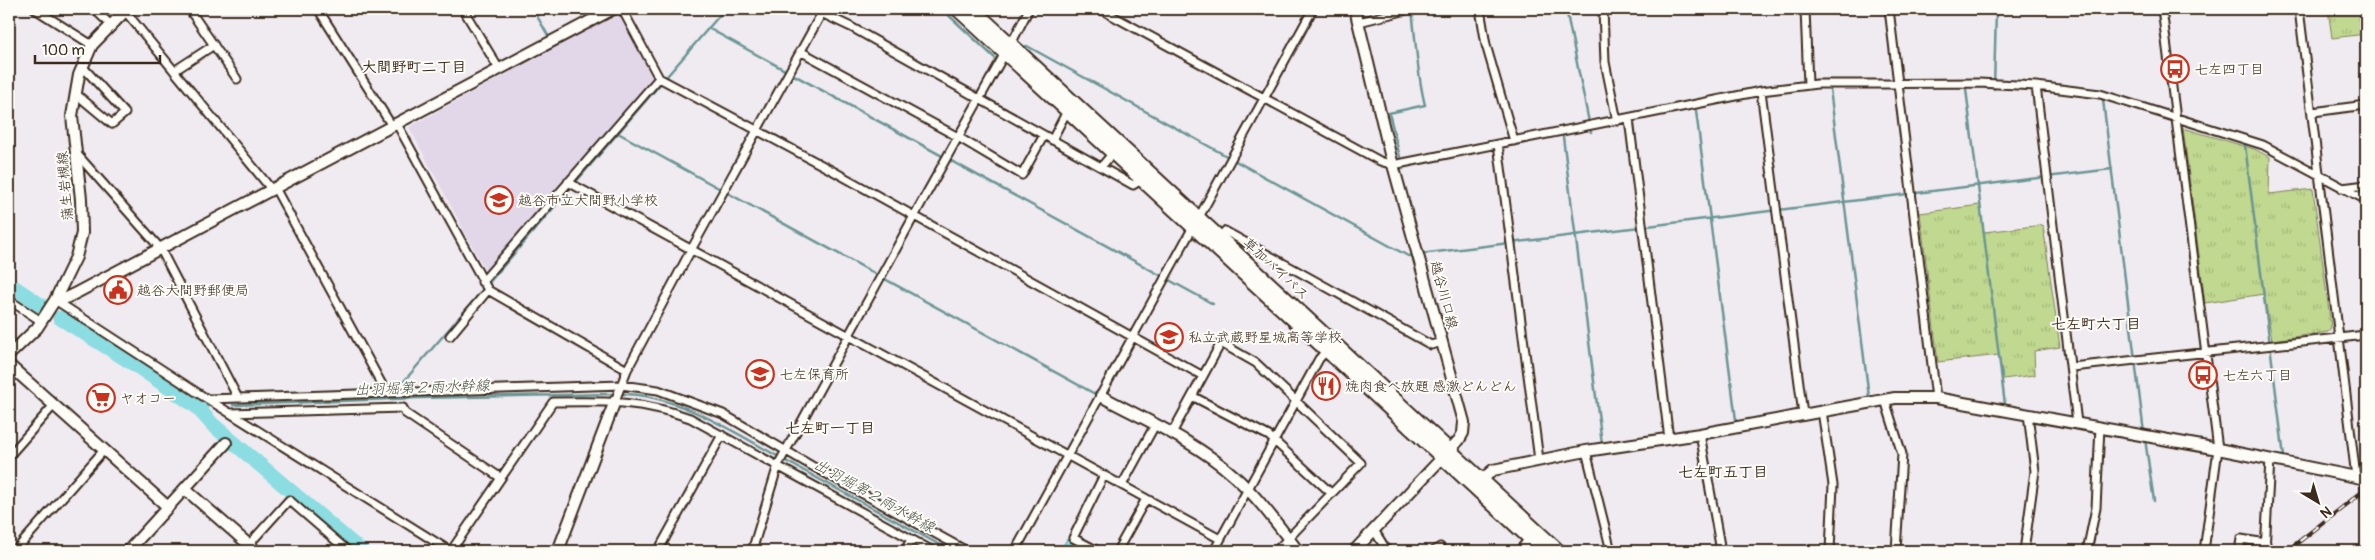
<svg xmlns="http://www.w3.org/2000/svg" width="2375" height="560" font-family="Pangolin,'Klee One',sans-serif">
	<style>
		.built { fill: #e1d7e9 }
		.grass { fill: url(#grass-tufts); stroke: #7e8156 }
		.water { fill: url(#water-ripples); stroke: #6b9594 }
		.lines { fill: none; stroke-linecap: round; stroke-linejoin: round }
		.stream { stroke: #6b9594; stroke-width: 2.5 }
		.river { stroke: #8bdde2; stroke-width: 15 }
		.street-casing { stroke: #3b2a1e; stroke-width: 11 }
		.secondary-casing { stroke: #3b2a1e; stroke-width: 14 }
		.highway-casing { stroke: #3b2a1e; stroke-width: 16 }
		.street { stroke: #fdfcf7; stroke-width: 7 }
		.secondary { stroke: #fdfcf7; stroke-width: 10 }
		.highway { stroke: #fdfcf7; stroke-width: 12 }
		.rail-casing { stroke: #3b2a1e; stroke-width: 4.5 }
		.rail { stroke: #fdfcf7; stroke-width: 2.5; stroke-dasharray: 8; stroke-linecap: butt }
		.labels { text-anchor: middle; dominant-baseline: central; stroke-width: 4; stroke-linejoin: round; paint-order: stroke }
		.poi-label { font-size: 14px; fill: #3b2a1e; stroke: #fdfcf7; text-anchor: start }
		.street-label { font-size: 14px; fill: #3b2a1e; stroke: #fdfcf7 }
		.neighbourhood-label { font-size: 15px; font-weight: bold; fill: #3b2a1e; stroke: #fdfcf7 }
		.water-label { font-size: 15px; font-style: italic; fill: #4f574f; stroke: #fdfcf7 }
	</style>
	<defs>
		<pattern id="grass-tufts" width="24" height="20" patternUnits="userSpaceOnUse" patternTransform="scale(1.25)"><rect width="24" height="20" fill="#c0d88f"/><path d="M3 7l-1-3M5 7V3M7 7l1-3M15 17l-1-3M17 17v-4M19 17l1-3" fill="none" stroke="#a6ba7b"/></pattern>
		<pattern id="water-ripples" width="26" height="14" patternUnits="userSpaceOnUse" patternTransform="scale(1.25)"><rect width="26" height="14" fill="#8bdde2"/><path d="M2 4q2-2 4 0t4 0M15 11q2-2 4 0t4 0" fill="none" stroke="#79bec1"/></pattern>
	</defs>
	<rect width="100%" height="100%" fill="#f0ebf1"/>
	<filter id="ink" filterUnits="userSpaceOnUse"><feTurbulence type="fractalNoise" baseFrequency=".02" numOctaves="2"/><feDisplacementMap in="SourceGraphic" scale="10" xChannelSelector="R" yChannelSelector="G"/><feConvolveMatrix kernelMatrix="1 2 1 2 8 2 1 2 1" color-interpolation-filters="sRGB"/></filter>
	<g filter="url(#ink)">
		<path class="built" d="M620,12L657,78L486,272L409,127Z"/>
		<path class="grass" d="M2328,9H2366V34L2332,38Z
			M2183,128L2254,149L2270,157L2269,194L2313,189L2331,327L2328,332L2272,340L2264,294L2205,303Z
			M1980,205L1984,232L2043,225L2060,347L2034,351L2035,375L2003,379L1999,355L1938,362L1920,213Z"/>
		<path class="water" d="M1067,539L1088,551H1060Z"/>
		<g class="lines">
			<path class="stream" d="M533,9L550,39
				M942,9L996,59L1001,57
				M1566,9L1591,132
				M708,28L1213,304
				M1022,48L1027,46L1408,256L1415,255
				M1830,89L1869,397
				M1966,89L2005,405
				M1994,89L1996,9
				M2103,100L2144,433
				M1696,111L1736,420
				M618,133L1095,394
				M1563,137L1602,444
				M2245,145L2284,457
				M1403,169L1389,113L1425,105C1417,74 1416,42 1412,10
				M1420,254L2112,169
				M622,394C676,394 732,431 779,457
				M399,398V387L725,9
				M233,405L418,398L613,394
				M196,406H210
				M2145,439L2154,501
				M786,461L951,551"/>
			<path class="river" d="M9,284L42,306
				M60,318L137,366L193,404
				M196,406L212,424L361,551"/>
			<defs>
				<path id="street" d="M35,9L92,45
					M94,9L111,25
					M189,9L237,79
					M318,9L392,126
					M463,9L499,69
					M622,9L659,78L833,171L1203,376
					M813,9L851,27L1133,185L1141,180
					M1100,9L1380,161L1393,165L1761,91L1817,84L1979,83L2036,86L2100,94L2263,145L2366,200
					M1480,9L1486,45L1514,141
					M1603,9L1605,62L1617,121
					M1805,9L1808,85
					M1889,9L1936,398
					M2162,9L2218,449L2204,551
					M2299,9L2356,477
					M125,11L272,190
					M1359,22L1411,9
					M1011,44L1029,9
					M800,51L958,137L1022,175L1044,135
					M174,71L214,45
					M2036,86L2077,423
					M1761,91L1803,414
					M76,94L112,124L125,113L82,66
					M2313,112L2366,105
					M1629,119L1669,439
					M397,124L488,290L627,370
					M1052,140L1067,111
					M1498,144L1539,460
					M76,153L160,248L238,398
					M1101,167L1112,154
					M568,182L1220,539
					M275,188L386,392
					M2342,188L2366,185
					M1198,219L1313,9
					M1220,238L1225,231L1431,345L1442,342
					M482,282L659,78
					M9,300L41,321
					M55,300L201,395L450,551
					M450,336L488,290
					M2072,367L2366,335
					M1192,396L1269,436L1331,493
					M208,399L621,385L658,390L723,414L812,466L967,551
					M1885,400L1902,454L1896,551
					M615,401L627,370L691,250L824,9
					M1822,411L1833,485L1830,551
					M231,413L403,408L405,413L501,478
					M1172,433L1221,343L1256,363L1361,463L1276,551
					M1700,434L1721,551
					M1586,451L1611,551
					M9,456L54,405
					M2364,478L2366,499
					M1122,485L1155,425
					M1374,530L1387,551
					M15,551L104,450
					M243,551L289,500L348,551
					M451,551L553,402C604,401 640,400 690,418L933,551
					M658,551L722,435
					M752,551L778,465L914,216L1005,53
					M905,551L911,539
					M1015,551L1193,227
					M1098,551L1073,538L1104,475
					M1117,551L1146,499
					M1214,551L1319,359L1327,350
					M1434,551L1440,547L1442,551
					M2024,551L2035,471L2028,414
					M2087,551L2096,508L2100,427
					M2239,551L2241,539L2266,543
					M2265,551L2270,459"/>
				<path id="secondary" d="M56,298L64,299L78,292L613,9
					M9,355L37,328L55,300L76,257L82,233L81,199L72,116L79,75L92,45L127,9
					M9,365L168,507
					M1101,396C1145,420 1195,441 1233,475C1258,497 1278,525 1298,551
					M1476,485L1493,470L1586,451L1700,434L1895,398H1936L2218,449L2366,479
					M185,489L256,551
					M128,551L226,443
					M558,551L615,401
					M1354,551L1459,440L1463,433L1464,422L1390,154L1355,9
					M1521,551L1530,540"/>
				<path id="highway" d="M957,9L1543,551
					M973,9L1559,551"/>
			</defs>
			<use href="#street" class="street-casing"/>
			<use href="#secondary" class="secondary-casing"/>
			<use href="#highway" class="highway-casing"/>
			<use href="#street" class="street"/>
			<use href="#secondary" class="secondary"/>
			<use href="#highway" class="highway"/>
			<defs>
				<path id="rail" d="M2287,551L2366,489"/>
			</defs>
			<use href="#rail" class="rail-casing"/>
			<use href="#rail" class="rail"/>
		</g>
	</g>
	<defs>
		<symbol id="bus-ring" viewBox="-11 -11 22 22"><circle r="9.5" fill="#fdfcf7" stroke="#c8321e" stroke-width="1.5"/><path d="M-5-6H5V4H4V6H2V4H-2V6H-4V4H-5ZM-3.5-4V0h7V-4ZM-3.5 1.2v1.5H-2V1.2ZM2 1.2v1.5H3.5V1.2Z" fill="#c8321e"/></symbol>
		<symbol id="school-ring" viewBox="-11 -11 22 22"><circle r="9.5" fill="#fdfcf7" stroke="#c8321e" stroke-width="1.5"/><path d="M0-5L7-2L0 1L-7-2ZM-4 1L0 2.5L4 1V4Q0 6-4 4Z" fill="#c8321e"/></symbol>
		<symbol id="civic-ring" viewBox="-11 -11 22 22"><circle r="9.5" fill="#fdfcf7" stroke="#c8321e" stroke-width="1.5"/><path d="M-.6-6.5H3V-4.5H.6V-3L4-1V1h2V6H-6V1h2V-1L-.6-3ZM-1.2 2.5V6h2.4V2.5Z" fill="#c8321e"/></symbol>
		<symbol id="restaurant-ring" viewBox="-11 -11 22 22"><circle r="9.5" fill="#fdfcf7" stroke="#c8321e" stroke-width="1.5"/><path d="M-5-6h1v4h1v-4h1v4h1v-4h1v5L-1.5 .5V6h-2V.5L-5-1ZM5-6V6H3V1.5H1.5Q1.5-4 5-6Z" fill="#c8321e"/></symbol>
		<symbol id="supermarket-ring" viewBox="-11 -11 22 22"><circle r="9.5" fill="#fdfcf7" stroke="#c8321e" stroke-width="1.5"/><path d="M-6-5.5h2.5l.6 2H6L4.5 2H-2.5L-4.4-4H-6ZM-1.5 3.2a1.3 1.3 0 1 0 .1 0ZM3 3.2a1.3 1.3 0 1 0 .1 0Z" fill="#c8321e"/></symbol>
	</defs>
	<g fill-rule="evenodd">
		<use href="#bus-ring" x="2159" y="53" width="32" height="32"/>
		<use href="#school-ring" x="483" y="184" width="32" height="32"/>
		<use href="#civic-ring" x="102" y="274" width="32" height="32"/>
		<use href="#school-ring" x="1153" y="321" width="32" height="32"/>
		<use href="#school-ring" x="744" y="358" width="32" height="32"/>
		<use href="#bus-ring" x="2187" y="359" width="32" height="32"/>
		<use href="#restaurant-ring" x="1310" y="370" width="32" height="32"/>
		<use href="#supermarket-ring" x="85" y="382" width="32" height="32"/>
	</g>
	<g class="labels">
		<g class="poi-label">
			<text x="2194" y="69">七左四丁目</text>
			<text x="518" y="200">越谷市立大間野小学校</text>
			<text x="137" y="290">越谷大間野郵便局</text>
			<text x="1188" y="337">私立武蔵野星城高等学校</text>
			<text x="779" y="374">七左保育所</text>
			<text x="2222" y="375">七左六丁目</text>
			<text x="1345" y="386">焼肉食べ放題 感激どんどん</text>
			<text x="120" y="398">ヤオコー</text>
		</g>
		<g class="street-label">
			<text transform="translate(65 186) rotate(-95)">蒲生岩槻線</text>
			<text transform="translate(1276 269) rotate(43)">草加バイパス</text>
			<text transform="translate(1444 295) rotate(75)">越谷川口線</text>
		</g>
		<g class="neighbourhood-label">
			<text x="414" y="67">大間野町二丁目</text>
			<text x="2096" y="324">七左町六丁目</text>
			<text x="830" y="428">七左町一丁目</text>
			<text x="1723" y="472">七左町五丁目</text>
		</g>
		<g class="water-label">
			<text transform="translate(422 388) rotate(-2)">出羽堀第２雨水幹線</text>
			<text transform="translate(874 496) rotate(29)">出羽堀第２雨水幹線</text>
		</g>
	</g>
	<rect width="2375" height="560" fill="none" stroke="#fdfcf7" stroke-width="30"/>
	<rect x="15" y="15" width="2345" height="530" fill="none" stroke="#3b2a1e" stroke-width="2" filter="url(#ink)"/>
	<g transform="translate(2318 502) rotate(142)" stroke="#fdfcf7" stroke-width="4" paint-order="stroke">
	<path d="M0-4L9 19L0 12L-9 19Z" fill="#3b2a1e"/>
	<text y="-8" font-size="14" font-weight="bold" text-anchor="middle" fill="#3b2a1e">N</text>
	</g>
	<path d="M35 55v8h125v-8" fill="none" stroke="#3b2a1e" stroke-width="2.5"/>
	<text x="42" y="55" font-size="15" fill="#3b2a1e" stroke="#fdfcf7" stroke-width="4" paint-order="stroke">100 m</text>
</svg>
